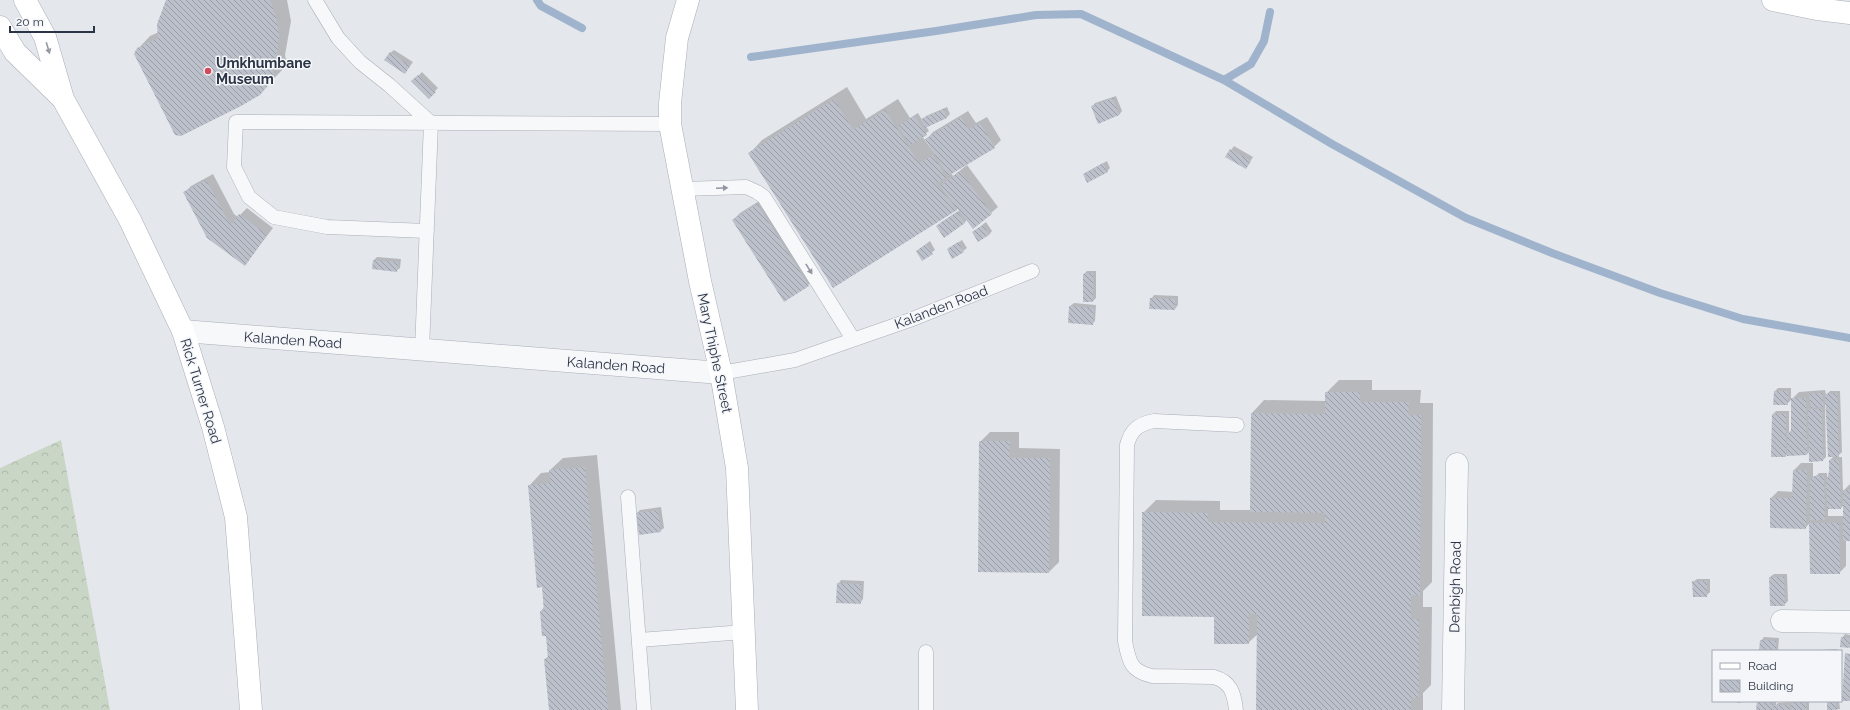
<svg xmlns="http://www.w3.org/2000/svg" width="1850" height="710" font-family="Raleway,sans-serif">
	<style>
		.forest { fill: url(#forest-crowns) }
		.shadow { fill: #0003; fill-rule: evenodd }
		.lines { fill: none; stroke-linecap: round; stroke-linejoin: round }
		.stream { stroke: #9fb4cc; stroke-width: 8 }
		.building { fill: url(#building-back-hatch) }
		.lane-casing { stroke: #a9aeb7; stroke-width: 15 }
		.street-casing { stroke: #a9aeb7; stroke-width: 23 }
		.secondary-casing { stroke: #a9aeb7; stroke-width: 23 }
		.lane { stroke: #f7f8fa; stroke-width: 14 }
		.street { stroke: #f7f8fa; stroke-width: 22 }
		.secondary { stroke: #fff; stroke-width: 22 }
		.oneway { fill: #959aa2 }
		.oneway2 { fill: #9196a0 }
		.poi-dot { fill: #d1495b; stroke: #f4f6f9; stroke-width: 1.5 }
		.labels { text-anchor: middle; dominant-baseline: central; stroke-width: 3; stroke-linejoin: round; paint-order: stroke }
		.poi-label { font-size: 14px; font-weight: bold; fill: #2b3445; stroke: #f4f6f9; text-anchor: start }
		.street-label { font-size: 14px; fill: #2b3445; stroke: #f4f6f9 }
	</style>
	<defs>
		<pattern id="forest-crowns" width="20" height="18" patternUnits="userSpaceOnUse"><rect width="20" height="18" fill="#c9d6c5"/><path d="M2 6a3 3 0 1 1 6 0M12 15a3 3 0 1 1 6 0" fill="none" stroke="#adb8ab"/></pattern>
		<pattern id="building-back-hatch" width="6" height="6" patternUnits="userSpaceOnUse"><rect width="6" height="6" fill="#bbc0ca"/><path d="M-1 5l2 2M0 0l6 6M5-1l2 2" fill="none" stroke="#989da6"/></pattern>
	</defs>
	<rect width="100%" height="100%" fill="#e4e7ec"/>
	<path class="forest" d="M61,440L110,710H0V468Z"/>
	<path class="shadow" d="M167,0H287L291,21L285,55L286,60L283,69L259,94L176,134L135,52L150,36L159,32Z
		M394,50L413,62L405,73L390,53Z
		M422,72L438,88L429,97L413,81Z
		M847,87L866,119L898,99L910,118L918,113L922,120L926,116L947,107L950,114L947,117L926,126L929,131L922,136L935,154L927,139L933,132L968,111L976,123L987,117L1001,140L994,147L951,173L953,176L967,165L998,207L991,213L967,220L964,223H940L960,210L958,208L957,210L750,153L762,140Z
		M1116,96L1122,111L1119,115L1098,123L1092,107L1095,103Z
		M1234,146L1253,157L1246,168L1226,157Z
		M1107,161L1110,168L1107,171L1084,174Z
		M213,174L234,214L238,217L247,208L273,228L245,265L184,193L191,186Z
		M764,198L815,279L808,285L733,220L740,213Z
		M986,222L992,231L989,235L973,232Z
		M962,240L967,248L963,251L948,249Z
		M930,241L935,250L923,259L917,251Z
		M377,257L401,259L400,268L396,271L373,268L374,260Z
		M1087,271H1096V298L1093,301H1084V274Z
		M1154,295L1178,296V305L1175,309L1151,299Z
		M1074,303L1096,305L1095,321L1092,324L1070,306Z
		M1339,380H1372V390H1421L1420,403H1433L1432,582L1423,591V607H1432L1431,685L1423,693V710H1257L1258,634L1248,643L1215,616L1143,513L1156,500L1220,501V510H1251L1252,413L1264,400L1326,401V393Z
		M1778,388H1791V400L1799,392L1825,390L1826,395L1830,391H1840L1842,452L1837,457H1842L1843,491L1850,484V540H1846V566L1839,573H1811L1810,523L1805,528L1771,498L1778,491L1794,492V470L1801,463H1813V479L1819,473H1827V479L1830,472V460L1834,456L1827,403L1825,405L1826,457L1823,460L1810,451L1807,454L1787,455L1785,456L1773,414L1776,411H1789V433L1792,429V399L1787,404L1775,391ZM1844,505V516H1828V508H1841Z
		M990,432H1019V448L1060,449L1059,562L1049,572L980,442Z
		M597,455L621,710H550L545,659L549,656L547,635L541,611L544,607L543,586L529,486L541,473L550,472V470L563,458Z
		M661,507L664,528L660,531L637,513L640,510Z
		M1774,574H1787L1788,601L1784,605L1770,577Z
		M1697,579H1710V592L1706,596L1693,582Z
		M841,580L864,581L863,599L860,603L838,584Z
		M1845,634L1850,635V647L1842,638Z
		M1764,637L1779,638L1778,651H1760L1761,641Z
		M1837,649V651H1819L1821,650Z
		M1731,701H1742L1740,703Z
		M1758,701H1776V705L1778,703L1809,701V710H1757Z
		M1830,701H1839L1840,709L1828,710V703Z"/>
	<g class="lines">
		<path class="stream" d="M537,0L541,6L582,28
			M751,57L936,31L1036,15L1081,14L1224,80L1332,144L1466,218L1552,253L1660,293L1743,319L1850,338
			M1224,80L1251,64L1264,41L1270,12"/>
	</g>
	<path class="building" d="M166,0H270L276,18L279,34L278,48L272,68L274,74L271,82L260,95L241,106L181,136L175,135L134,54L137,48L158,38L157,24Z
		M390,52L410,66L405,74L384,60Z
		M418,75L436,92L429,99L411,81Z
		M1113,98L1119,115L1098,124L1091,106Z
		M834,99L853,130L885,110L919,163L933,155L946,178L937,183L931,177L957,210L833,288L748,153Z
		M944,109L947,118L925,128L921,119Z
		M914,116L927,135L910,145L898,126Z
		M961,117L968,129L980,123L995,148L948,176L925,139Z
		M1230,149L1251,161L1246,169L1225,157Z
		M1103,163L1108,172L1087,183L1083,174Z
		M960,171L992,214L973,229L940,186Z
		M206,180L228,221L232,224L239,214L267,235L245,266L207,238L183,192Z
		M757,204L809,286L784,302L732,220Z
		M957,212L965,223L944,238L936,226Z
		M983,225L989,235L978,242L972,232Z
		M958,242L964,252L952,259L947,249Z
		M926,244L933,254L922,261L916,251Z
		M373,260L398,262L397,272L372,269Z
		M1093,273V302H1083V274Z
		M1150,298L1175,299V310L1149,309Z
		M1069,306L1094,308L1093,325L1068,323Z
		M1774,391H1788V405H1773Z
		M1325,392H1360V402H1409L1408,415H1421L1420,596L1411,595V619H1419V698H1411V710H1256L1257,614H1249V644H1214V617L1142,616V512L1208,513V522L1325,523V513L1250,512L1251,413L1325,414Z
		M1822,393L1824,407L1811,408L1809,394Z
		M1837,393L1839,457H1828L1825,394Z
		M1791,398H1806L1807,455L1787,456V433H1791Z
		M1808,409H1822L1823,461L1809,462Z
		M1772,414H1786V457H1771Z
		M979,441H1010L1009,458H1050L1049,573L978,572Z
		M1829,460H1839L1841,509H1827L1826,482L1829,472Z
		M585,467L608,710H549L544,659H548L546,636H542L540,611H544L542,587L537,588L528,485L551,483L549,470Z
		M1793,470H1807L1806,529L1770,528V498H1792Z
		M1814,476H1824L1825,520H1810V481Z
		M1843,490H1850V541H1843Z
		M658,510L661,532L639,535L636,513Z
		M1809,523H1839L1840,574H1810Z
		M1769,577H1784L1785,606H1770Z
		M1692,581H1707V597H1693Z
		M837,583L861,584V604L836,603Z
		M1841,637L1850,638V648L1840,647Z
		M1760,640L1776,641V651H1759Z
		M1845,653L1850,654V701H1842Z
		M1757,701H1773V710H1756Z
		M1791,701H1806V710H1791Z
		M1827,702H1836L1837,710H1827Z
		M1774,705H1789V710H1774Z"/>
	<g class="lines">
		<defs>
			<path id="lane" d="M315,0L338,38L360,62L389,85L431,123L422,350
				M683,189L746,187L757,192L764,197L853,339
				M427,231L327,227L274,217L249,197L234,167L236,122L670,124
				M721,373L795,360L910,320L1032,271
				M628,497L644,710
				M639,640L744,632
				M926,710V652
				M1236,710C1234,693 1231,682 1214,677L1152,676C1130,671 1129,661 1125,641L1127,445C1131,430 1138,424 1154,421L1237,425"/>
			<path id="street" d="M183,331L721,373
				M1782,621L1850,622
				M1453,710L1457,464"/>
			<path id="secondary" d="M25,0L45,37L63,99L130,220L183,331L213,427L236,517L251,710
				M688,0L677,38L670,103V124L700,281L721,373L737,468L747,710
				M1773,0L1817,9L1850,13
				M0,27L15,52L62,98"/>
		</defs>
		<use href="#lane" class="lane-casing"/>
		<use href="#street" class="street-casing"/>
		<use href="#secondary" class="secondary-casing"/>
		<use href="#lane" class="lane"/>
		<use href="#street" class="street"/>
		<use href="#secondary" class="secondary"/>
	</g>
	<defs><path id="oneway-solid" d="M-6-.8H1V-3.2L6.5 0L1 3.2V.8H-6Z"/></defs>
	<use class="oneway" href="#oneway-solid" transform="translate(48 48) rotate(73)"/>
	<g class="oneway2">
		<use href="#oneway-solid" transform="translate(722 188) rotate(-2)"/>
		<use href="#oneway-solid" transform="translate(809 269) rotate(58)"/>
	</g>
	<circle class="poi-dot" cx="208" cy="71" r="4"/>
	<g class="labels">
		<g class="poi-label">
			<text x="216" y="63">Umkhumbane<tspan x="216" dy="16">Museum</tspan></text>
		</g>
		<g class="street-label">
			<text transform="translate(941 307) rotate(-21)">Kalanden Road</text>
			<text transform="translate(293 340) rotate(4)">Kalanden Road</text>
			<text transform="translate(715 353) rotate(78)">Mary Thiphe Street</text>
			<text transform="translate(616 365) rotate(4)">Kalanden Road</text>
			<text transform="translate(201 391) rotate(73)">Rick Turner Road</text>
			<text transform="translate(1455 587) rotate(-89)">Denbigh Road</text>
		</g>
	</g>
	<rect x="1712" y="650" width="130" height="52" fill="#f4f6f9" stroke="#a4a8b1"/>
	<rect x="1720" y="663" width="20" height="6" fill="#ffffff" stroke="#a4a8b1"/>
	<text x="1748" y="670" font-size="12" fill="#2b3445">Road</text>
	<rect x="1720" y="680" width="20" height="12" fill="url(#building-back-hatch)" stroke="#a4a8b1"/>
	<text x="1748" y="690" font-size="12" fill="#2b3445">Building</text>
	<path d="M10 26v6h84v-6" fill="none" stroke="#2b3445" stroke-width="2"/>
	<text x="16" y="26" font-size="12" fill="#2b3445" stroke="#f4f6f9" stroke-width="3" paint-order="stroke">20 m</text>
</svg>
